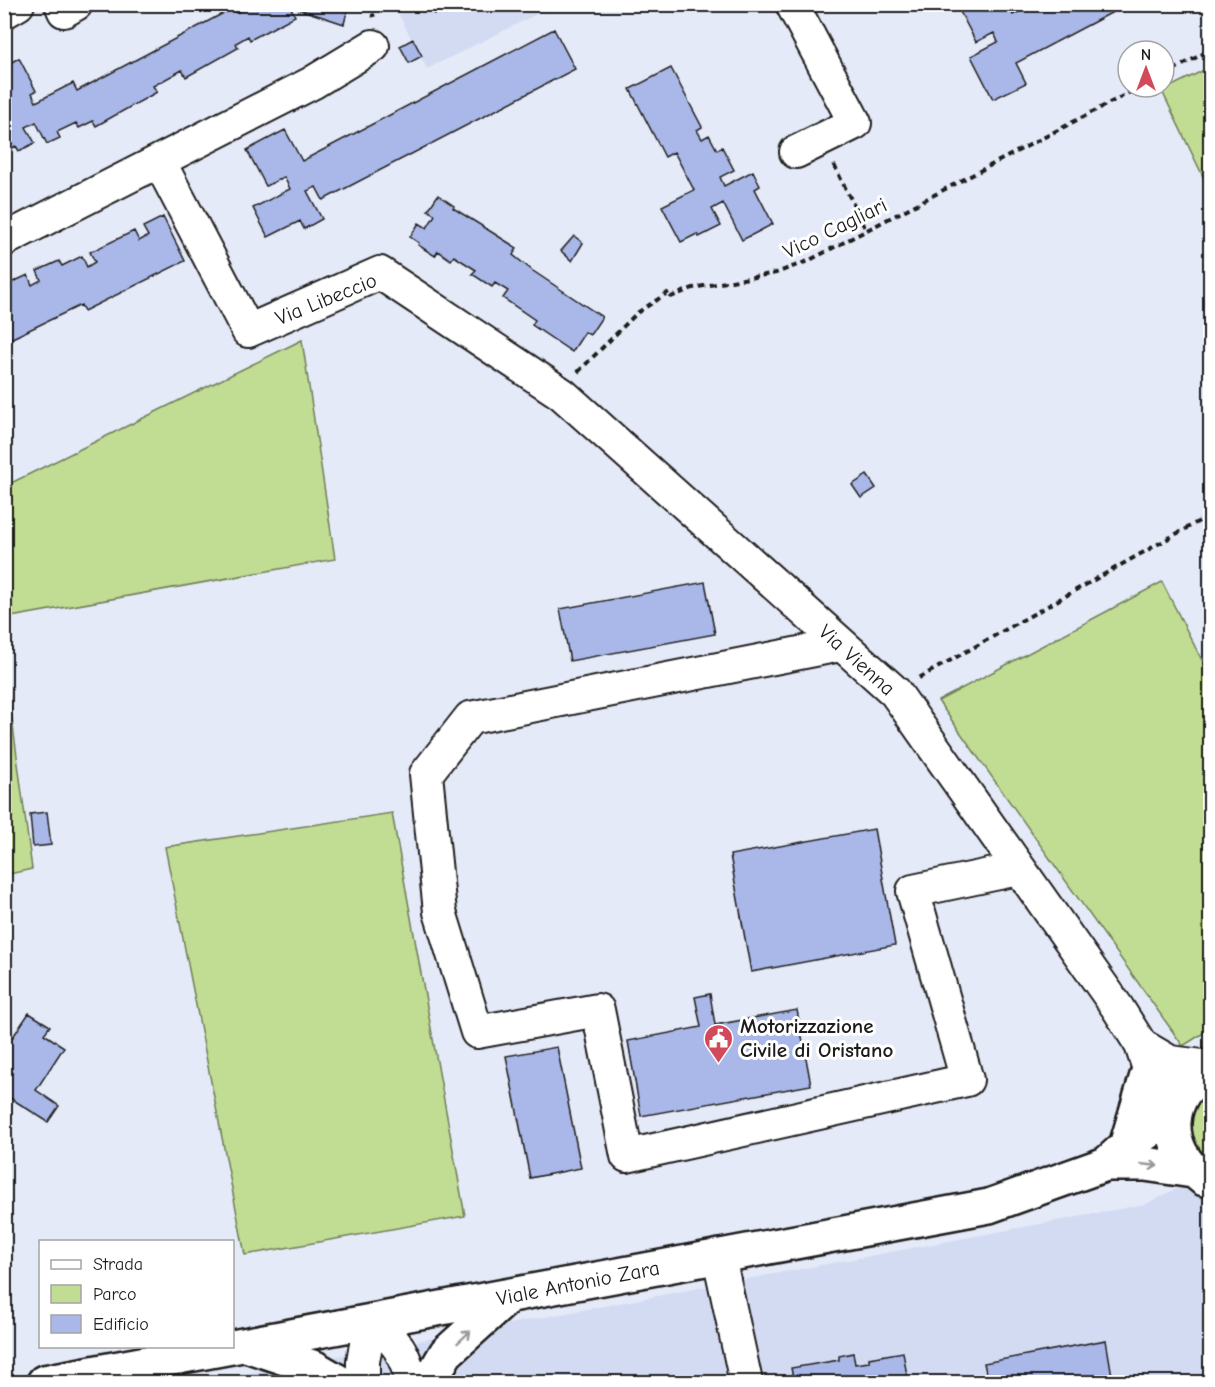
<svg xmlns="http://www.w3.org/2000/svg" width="1215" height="1387" font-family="'Comic Neue',sans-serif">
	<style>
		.built { fill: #d3dbf3 }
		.green { fill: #c1dc93; stroke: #6e7c58; stroke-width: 1.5 }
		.building { fill: #a9b8e8; stroke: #1c1c1c; stroke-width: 1.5 }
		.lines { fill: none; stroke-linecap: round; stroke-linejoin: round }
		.minor-casing { stroke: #1c1c1c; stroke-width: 36 }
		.major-casing { stroke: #1c1c1c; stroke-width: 38 }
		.path { stroke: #1c1c1c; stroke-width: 4; stroke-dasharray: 6 4.5; stroke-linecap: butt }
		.minor { stroke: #fff; stroke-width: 32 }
		.major { stroke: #fff; stroke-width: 33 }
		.oneway { stroke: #999 }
		.labels { text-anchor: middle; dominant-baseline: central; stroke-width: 6; stroke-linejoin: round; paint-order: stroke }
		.street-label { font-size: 21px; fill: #1c1c1c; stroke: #fff }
		.poi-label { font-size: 21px; font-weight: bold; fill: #1c1c1c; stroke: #fff; text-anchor: start }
	</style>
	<rect width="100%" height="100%" fill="#e5eaf8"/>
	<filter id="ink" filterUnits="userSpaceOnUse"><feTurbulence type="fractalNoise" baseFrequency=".0167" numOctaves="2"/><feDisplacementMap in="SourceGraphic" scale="12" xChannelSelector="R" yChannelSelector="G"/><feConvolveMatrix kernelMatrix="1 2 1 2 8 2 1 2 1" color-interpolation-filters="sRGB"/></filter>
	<g filter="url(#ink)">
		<path class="built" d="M394,5H555L427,69Z
			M1210,1172V1382H200L1146,1204Z"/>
		<path class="green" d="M1210,67V191L1162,91Z
			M302,340L335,559L5,618V486Z
			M1162,582L1210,676V1029L1183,1046L938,701Z
			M5,666L32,869L5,875H4Z
			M392,813L465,1216L245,1255L165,847Z
			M1210,1090V1163C1184,1142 1186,1111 1210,1090Z"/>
		<path class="building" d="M251,4H349L344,24L290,6L295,16L250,40L248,36L236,43L238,48L186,77L182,70L153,86L157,92L96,126L93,121L79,128L76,123L57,132L60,138L47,144L36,122L26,127L35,143L19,151L16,146L4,152V66L19,58L36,91L32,93L36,102L73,83L77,91L233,8L236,13Z
			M428,4H451L434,14Z
			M956,4H1007L1013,15L1033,4H1128L1016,63L1026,83L993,99L971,56L998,42L994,33L976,42Z
			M554,29L575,69L323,200L316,187L307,191L322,219L304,229L300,221L268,237L253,208L290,189L284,177L266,186L247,150L285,130L302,161Z
			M413,39L422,56L409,63L400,46Z
			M671,68L702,127L697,130L702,139L709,135L717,150L722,147L734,170L720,177L724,186L753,171L760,186L755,189L773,224L742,240L723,203L712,209L721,226L699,237L697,234L681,242L662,206L694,190L674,152L665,157L630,89Z
			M438,195L454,206L453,208L517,248L513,255L533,271L602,317L590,335L585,332L572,352L532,325L535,320L503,298L508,291L495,283L492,287L472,274L476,270L454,256L451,260L438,251L435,256L418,245L419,243L410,237L419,223L427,228L435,215L428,210Z
			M163,217L185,261L84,311L81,305L4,342V286L28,275L32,285L41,280L37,271L59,261L62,266L82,256L87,267L95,262L90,252L134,231L139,241L148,236L143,227Z
			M574,236L583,243L572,261L561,251Z
			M867,475L876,488L861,498L852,485Z
			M705,582L715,634L570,661L560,609Z
			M47,812L51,845L33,847L30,814Z
			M874,829L895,945L751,972L730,855Z
			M710,994L715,1025L797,1010L811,1085L641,1116L628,1041L701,1027L695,997Z
			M29,1013L50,1026L44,1034L64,1047L36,1090L59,1106L48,1122L4,1094V1050Z
			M557,1047L581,1168L530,1178L506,1056Z
			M1106,1340L1113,1382H988L984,1363Z
			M903,1352L908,1382H794L791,1368L839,1360V1356L853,1353L855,1364L869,1362V1358Z"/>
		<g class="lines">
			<defs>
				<path id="minor" d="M61,4L64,11L76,4
					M792,4L855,123L796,152
					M4,12L18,4
					M159,161L248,331L380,273L562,394L895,692L1117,1007L1141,1045L1149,1069L1163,1088L1174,1115
					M4,240L312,83L373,46
					M840,645L470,718L426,774L440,912L477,1032L598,1010L627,1156L967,1080L913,891L1018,869
					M1141,1045L1170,1062L1210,1067
					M719,1257L746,1382
					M363,1382V1361L370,1323C399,1341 403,1351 412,1382"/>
				<path id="major" d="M1126,1146L1149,1069
					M1106,1164L1126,1146L1174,1115
					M1204,1179C1162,1149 1164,1094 1210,1070
					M249,1346L315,1368L339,1382
					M44,1382L989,1206L1106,1164H1145L1193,1171
					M429,1382L446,1353L508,1297"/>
			</defs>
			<use href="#minor" class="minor-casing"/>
			<use href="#major" class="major-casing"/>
			<path class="path" d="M368,4L374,17
				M1164,75L1210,50
				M834,165L866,230
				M578,372L637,313L669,292L671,297L693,288L776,273L808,261L1140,87
				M919,678L1210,515"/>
			<use href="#minor" class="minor"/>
			<use href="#major" class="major"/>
		</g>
		<defs><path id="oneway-shaft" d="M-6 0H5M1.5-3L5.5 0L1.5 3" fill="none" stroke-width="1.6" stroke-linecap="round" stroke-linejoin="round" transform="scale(1.5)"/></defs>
		<g class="oneway">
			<use href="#oneway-shaft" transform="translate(1149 1165) rotate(6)"/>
			<use href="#oneway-shaft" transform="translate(464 1337) rotate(-43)"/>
		</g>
	</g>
	<defs>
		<symbol id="civic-pin" viewBox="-11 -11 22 30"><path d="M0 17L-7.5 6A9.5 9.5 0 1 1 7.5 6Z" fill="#d1495b" stroke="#fff"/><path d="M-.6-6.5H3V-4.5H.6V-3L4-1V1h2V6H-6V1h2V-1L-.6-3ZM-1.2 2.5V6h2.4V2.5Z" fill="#fff"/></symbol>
	</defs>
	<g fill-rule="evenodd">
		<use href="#civic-pin" x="702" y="1022" width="33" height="45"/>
	</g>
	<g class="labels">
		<g class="street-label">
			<text transform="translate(835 228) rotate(-26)">Vico Cagliari</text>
			<text transform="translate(326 299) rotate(-22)">Via Libeccio</text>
			<text transform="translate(857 660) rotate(42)">Via Vienna</text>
			<text transform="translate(578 1283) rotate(-11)">Viale Antonio Zara</text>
		</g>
		<g class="poi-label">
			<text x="740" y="1026">Motorizzazione<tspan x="740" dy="24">Civile di Oristano</tspan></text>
		</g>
	</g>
	<rect width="1215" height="1387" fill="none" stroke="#fff" stroke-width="24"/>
	<rect x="12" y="12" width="1191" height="1363" fill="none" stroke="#1c1c1c" stroke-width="2" filter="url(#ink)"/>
	<rect x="39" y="1240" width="195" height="108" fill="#ffffff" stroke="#a4a4a4" stroke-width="1.5"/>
	<rect x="51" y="1260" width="30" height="9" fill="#ffffff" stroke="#a4a4a4" stroke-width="1.5"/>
	<text x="93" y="1270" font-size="18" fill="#1c1c1c">Strada</text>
	<rect x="51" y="1285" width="30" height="18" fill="#c1dc93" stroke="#a4a4a4" stroke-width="1.5"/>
	<text x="93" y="1300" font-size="18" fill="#1c1c1c">Parco</text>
	<rect x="51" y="1315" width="30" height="18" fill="#a9b8e8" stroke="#a4a4a4" stroke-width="1.5"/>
	<text x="93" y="1330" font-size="18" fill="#1c1c1c">Edificio</text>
	<g transform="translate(1146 69)"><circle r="28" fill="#ffffff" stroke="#a4a4a4" stroke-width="1.5"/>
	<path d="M0-4.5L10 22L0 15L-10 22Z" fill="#d1495b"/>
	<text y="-9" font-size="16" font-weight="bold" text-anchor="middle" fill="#1c1c1c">N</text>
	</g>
</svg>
